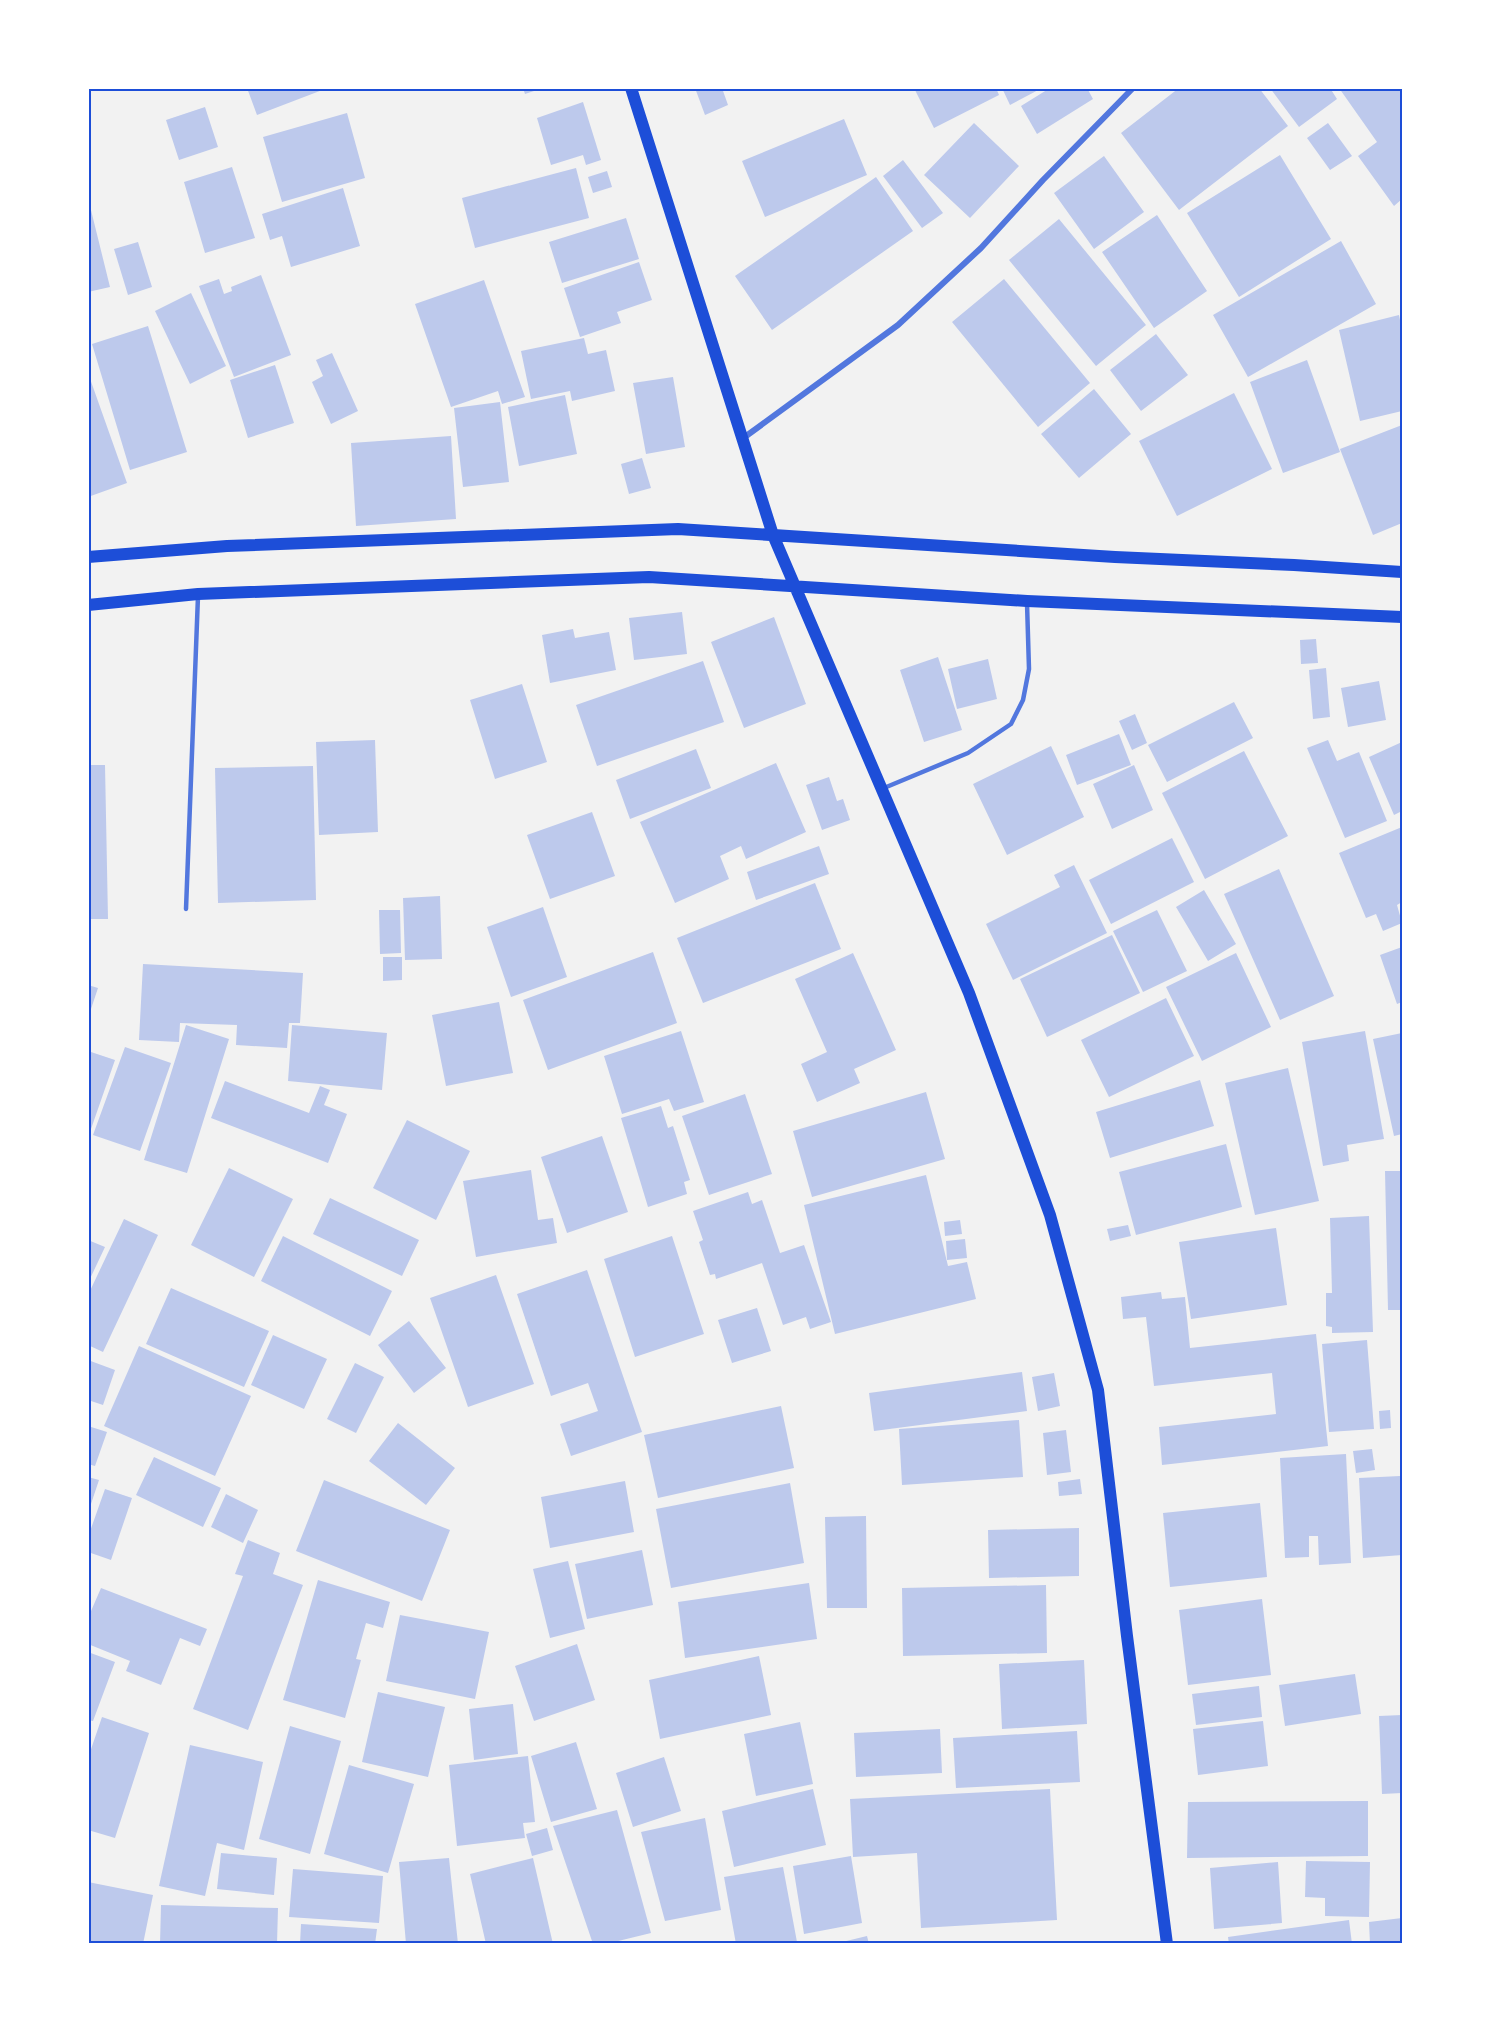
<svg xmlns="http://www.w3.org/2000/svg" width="1491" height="2032" font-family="'DM Sans',sans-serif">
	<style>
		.building { fill: #bdc9ec }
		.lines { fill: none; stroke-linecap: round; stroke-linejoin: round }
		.service { stroke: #5277de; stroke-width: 4.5 }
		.minor { stroke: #5277de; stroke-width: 6 }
		.secondary { stroke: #1d4ed8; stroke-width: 12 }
		.neatline { fill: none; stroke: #1d4ed8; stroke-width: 2 }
	</style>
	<rect width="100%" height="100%" fill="#f2f2f2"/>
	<path class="building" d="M247,88H325V89L257,115Z
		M523,88H540V89L525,94Z
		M695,88H722L728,105L705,115Z
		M914,88H996L999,95L934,128Z
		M1002,88H1042L1010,105Z
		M1050,88H1087L1093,99L1037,134L1021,106Z
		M1179,88H1259L1288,126L1179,210L1121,133Z
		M1270,88H1330L1337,99L1299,127Z
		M1339,88H1402V199L1394,206L1358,156L1377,142Z
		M583,102L601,160L586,165L583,155L551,165L537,118Z
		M205,107L218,147L179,160L166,120Z
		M347,113L365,178L282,202L263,137Z
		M844,119L867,175L765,217L742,161Z
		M974,123L1019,166L970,218L924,175Z
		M1328,123L1352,156L1330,170L1307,138Z
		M1280,155L1331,239L1239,297L1187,213Z
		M1104,156L1144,212L1094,249L1054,193Z
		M903,160L943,213L922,228L883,176Z
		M232,167L255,238L205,253L184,182Z
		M576,168L589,218L475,248L462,198Z
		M607,171L612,187L593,193L588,177Z
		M876,177L913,231L772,330L735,276Z
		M343,188L360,246L291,267L282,236L270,240L262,214Z
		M88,206H90L110,287L88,292Z
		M1157,215L1207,291L1154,328L1102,252Z
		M626,218L639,259L562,283L549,242Z
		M1059,219L1146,325L1096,366L1009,260Z
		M1341,241L1376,304L1248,377L1213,315Z
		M138,242L152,287L128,295L114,249Z
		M639,262L652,300L617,312L621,323L580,337L564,288Z
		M261,275L291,355L234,377L199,286L219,279L224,294L232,291L231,287Z
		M1004,279L1090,383L1038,427L952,322Z
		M484,280L525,397L502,404L498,391L451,407L415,304Z
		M191,293L226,366L190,384L155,311Z
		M1399,315L1402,330V411L1360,421L1339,330Z
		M148,326L187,452L130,470L92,344Z
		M1156,334L1188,375L1141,411L1110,370Z
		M584,338L588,354L606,350L615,391L572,401L570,391L531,399L521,351Z
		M332,353L358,411L331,424L312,382L323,376L316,360Z
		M1307,360L1340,452L1283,473L1250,382Z
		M275,365L294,423L248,438L230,380Z
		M88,373L127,483L88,497Z
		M673,377L685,447L646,454L633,383Z
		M1094,389L1131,434L1079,478L1041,434Z
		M1234,393L1272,469L1177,516L1139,441Z
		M565,395L577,454L519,466L508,407Z
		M500,402L509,482L463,487L454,408Z
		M1402,425V523L1373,535L1340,449Z
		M451,436L456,519L356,526L351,443Z
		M642,458L651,488L629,494L621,464Z
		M682,612L687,654L634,660L629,618Z
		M774,617L806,704L744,728L711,642Z
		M573,629L575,638L609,632L616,670L550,683L542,635Z
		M1316,639L1318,663L1301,664L1300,640Z
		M938,657L962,730L924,742L900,670Z
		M988,659L997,699L957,709L948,669Z
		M703,661L724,722L597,766L576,705Z
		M1326,668L1330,717L1313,719L1309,670Z
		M1379,681L1386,720L1348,727L1341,688Z
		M522,684L547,762L495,779L470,700Z
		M1234,702L1253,738L1167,782L1148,745Z
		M1135,714L1147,743L1132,750L1119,721Z
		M1119,734L1131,765L1077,785L1066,755Z
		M375,740L378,832L319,835L316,742Z
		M1328,740L1337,761L1359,752L1387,821L1345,838L1307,748Z
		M1402,742V811L1394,815L1369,757Z
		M1051,746L1084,817L1007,855L973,784Z
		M696,749L711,788L630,819L616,780Z
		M1244,751L1288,836L1205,879L1162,793Z
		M776,763L806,832L746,859L741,846L720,856L729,879L675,903L640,822Z
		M88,765H105L108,919H88Z
		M1134,765L1153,810L1112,829L1093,784Z
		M313,766L316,900L218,903L215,768Z
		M829,777L837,801L843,799L850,820L822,830L806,785Z
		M592,812L615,876L550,899L527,835Z
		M1402,827V902L1397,905L1402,923L1383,931L1376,914L1366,918L1339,853Z
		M1172,838L1194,882L1111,924L1089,880Z
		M819,846L829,874L756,900L747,872Z
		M1074,865L1107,933L1013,980L986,924L1060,887L1054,875Z
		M1279,869L1334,996L1280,1020L1224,894Z
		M815,883L841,949L703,1003L677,938Z
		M1204,890L1236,944L1208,961L1176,907Z
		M440,896L442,959L405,960L403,898Z
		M543,907L567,977L511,997L487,927Z
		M379,910H400L401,953L380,954Z
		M1157,910L1187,971L1143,992L1113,931Z
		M1112,935L1140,993L1047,1037L1020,979Z
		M1402,947V1002L1397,1004L1380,955Z
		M653,952L677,1023L548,1070L523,1000Z
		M853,953L896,1050L854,1069L860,1083L817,1102L801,1064L827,1052L795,979Z
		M1236,953L1271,1027L1202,1061L1166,987Z
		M383,957H402V980L383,981Z
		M143,964L303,973L300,1023H289L287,1048L236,1045L237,1025L180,1023L179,1042L139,1040Z
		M88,985L98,988L89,1015H88Z
		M1166,998L1194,1056L1109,1097L1081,1040Z
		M499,1002L513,1073L446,1086L432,1015Z
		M186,1025L229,1039L187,1173L144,1160Z
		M292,1025L387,1033L382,1090L288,1081Z
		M681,1031L704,1102L674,1111L669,1099L622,1114L604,1056Z
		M1365,1031L1384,1139L1347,1145L1349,1161L1323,1166L1302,1042Z
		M1402,1033V1134L1394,1136L1373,1039Z
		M125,1047L171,1063L140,1151L93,1135Z
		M88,1051L115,1060L91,1129L88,1128Z
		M1288,1068L1319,1201L1255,1215L1225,1083Z
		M1200,1080L1214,1126L1110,1158L1096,1112Z
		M225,1081L309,1113L320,1086L330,1090L324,1105L347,1114L328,1163L211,1118Z
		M926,1092L945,1159L812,1197L793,1131Z
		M745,1094L772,1174L709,1195L682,1116Z
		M661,1106L668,1128L673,1126L690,1180L684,1182L687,1194L648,1207L621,1118Z
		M407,1120L470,1151L436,1220L373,1188Z
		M602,1136L628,1212L567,1233L541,1157Z
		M1226,1144L1242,1207L1136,1235L1119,1172Z
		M229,1168L293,1199L254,1277L191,1245Z
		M531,1170L538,1220L553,1218L557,1243L476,1257L463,1181Z
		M1385,1171H1402V1310H1388Z
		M926,1175L948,1266L967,1262L976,1299L835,1334L804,1205Z
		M748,1192L752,1204L762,1200L780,1253L804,1245L831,1322L810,1329L806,1317L783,1325L762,1263L716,1279L715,1274L710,1275L699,1242L703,1240L693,1211Z
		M330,1198L419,1240L402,1276L313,1234Z
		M1369,1216L1373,1332L1332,1333V1327L1326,1326V1293H1332L1330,1218Z
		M124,1219L158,1235L103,1352L88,1345V1295Z
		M960,1220L962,1234L945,1236L944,1222Z
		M1128,1225L1131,1236L1110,1241L1107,1229Z
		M1276,1228L1287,1305L1191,1319L1179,1242Z
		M283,1236L392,1291L370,1336L261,1281Z
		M672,1236L704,1334L635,1357L604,1259Z
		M965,1239L967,1258L947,1260L946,1241Z
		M88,1240L105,1247L88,1283Z
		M587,1270L642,1432L571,1456L560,1424L598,1411L588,1383L551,1396L517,1294Z
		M496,1275L534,1384L468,1407L430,1298Z
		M171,1288L269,1331L244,1387L146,1344Z
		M1161,1292L1162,1299L1185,1297L1190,1348L1316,1334L1328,1446L1162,1465L1159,1427L1276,1414L1272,1373L1154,1386L1146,1317L1123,1319L1121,1297Z
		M757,1308L771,1351L732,1363L718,1320Z
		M409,1321L446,1368L414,1393L378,1345Z
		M273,1335L327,1359L304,1409L251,1385Z
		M1367,1340L1374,1429L1329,1432L1322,1344Z
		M139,1346L251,1396L215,1476L104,1426Z
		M88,1360L115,1370L103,1405L88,1400Z
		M355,1363L384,1377L356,1433L327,1419Z
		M1022,1372L1027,1411L874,1431L869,1393Z
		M1054,1373L1060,1406L1038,1411L1032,1377Z
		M781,1406L794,1468L658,1498L644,1435Z
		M1390,1410L1391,1428L1380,1429L1379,1411Z
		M1019,1420L1023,1477L902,1485L899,1429Z
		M398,1423L455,1468L426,1505L369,1461Z
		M88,1426L107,1432L95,1466L88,1464Z
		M1066,1430L1071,1472L1047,1475L1043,1433Z
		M1372,1449L1375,1470L1356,1473L1353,1451Z
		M1346,1454L1351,1563L1319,1565L1318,1536H1309V1557L1285,1558L1280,1458Z
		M154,1457L221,1488L203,1527L136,1495Z
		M1400,1476L1402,1555L1363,1558L1359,1478Z
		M88,1477L99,1480L89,1510H88Z
		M1080,1479L1082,1494L1059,1496L1058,1482Z
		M324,1480L450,1530L422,1601L296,1551Z
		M625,1481L634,1532L550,1548L541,1497Z
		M790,1483L804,1563L671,1588L656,1509Z
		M105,1489L132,1498L111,1560L88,1552V1537Z
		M226,1494L258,1510L243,1543L211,1527Z
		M1260,1503L1267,1577L1170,1587L1163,1513Z
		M866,1516L867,1608H827L825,1517Z
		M1079,1528V1576L989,1578L988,1530Z
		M248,1540L280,1553L273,1574L303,1585L248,1730L193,1709L243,1576L235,1574Z
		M642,1550L653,1605L587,1619L575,1564Z
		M568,1561L585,1629L550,1638L533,1569Z
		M318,1580L390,1602L383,1628L366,1623L356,1659L361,1660L345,1718L283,1700Z
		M809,1583L817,1639L685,1658L678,1602Z
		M1046,1585L1047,1653L903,1656L902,1588Z
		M101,1588L207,1629L200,1646L180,1638L161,1685L126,1671L130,1661L88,1644V1618Z
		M1262,1599L1271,1675L1188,1685L1179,1610Z
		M400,1615L489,1632L475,1699L386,1681Z
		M577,1644L595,1700L534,1721L515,1666Z
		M88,1652L115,1662L93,1721L88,1720Z
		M759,1656L771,1715L660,1739L649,1680Z
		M1084,1660L1087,1724L1002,1729L999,1664Z
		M1355,1674L1361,1714L1285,1726L1279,1685Z
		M1259,1686L1262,1717L1196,1725L1192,1694Z
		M378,1692L445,1707L428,1777L362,1762Z
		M513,1704L518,1754L474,1760L469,1709Z
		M1402,1715V1793L1382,1794L1379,1716Z
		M102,1717L149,1733L115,1838L88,1830V1758Z
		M1263,1721L1268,1766L1198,1775L1193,1729Z
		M800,1722L813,1784L756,1796L744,1734Z
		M290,1726L341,1741L310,1854L259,1839Z
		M940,1729L942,1773L856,1777L854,1733Z
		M1077,1731L1080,1782L956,1788L953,1738Z
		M576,1742L597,1809L551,1822L531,1756Z
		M190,1745L263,1762L244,1850L217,1843L205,1896L159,1886Z
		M528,1756L535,1822L523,1823L525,1838L457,1846L449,1765Z
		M664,1757L681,1811L633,1827L616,1773Z
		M349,1765L414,1784L388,1873L324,1854Z
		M813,1789L826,1845L734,1867L722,1811Z
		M1050,1789L1057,1920L921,1928L917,1853L853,1857L850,1799Z
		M1368,1801V1856L1187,1858L1188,1802Z
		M617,1810L651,1933L606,1944H593L553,1826Z
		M705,1818L721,1910L665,1921L641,1832Z
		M547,1828L553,1850L532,1856L526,1834Z
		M221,1853L277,1858L274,1895L217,1889Z
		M851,1856L862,1923L804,1934L793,1866Z
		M449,1858L458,1944H406L399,1862Z
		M533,1858L553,1944H486L470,1874Z
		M1306,1861L1370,1862L1369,1917L1325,1916V1898L1305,1897Z
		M1278,1862L1282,1923L1214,1929L1210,1868Z
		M783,1867L797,1942L736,1944L724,1877Z
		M293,1869L383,1876L379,1923L289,1917Z
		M88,1882L153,1895L143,1944H102L88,1941Z
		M161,1905L278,1908L277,1944H160Z
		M1402,1918V1944H1370L1369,1922Z
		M1349,1920L1352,1944H1229L1228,1937Z
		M301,1924L377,1929L375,1944H300Z
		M867,1936L869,1944H838V1943Z"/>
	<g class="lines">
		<path class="service" d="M884,788L968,753L1011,724L1023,700L1029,669L1027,603
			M186,909L198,596"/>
		<path class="minor" d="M742,439L898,325L981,248L1043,180L1133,88"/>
		<path class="secondary" d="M631,88L773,535L969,993L1050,1215L1098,1390L1127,1636L1167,1944
			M88,557L227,546L678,529L1115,557L1294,565L1402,572
			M88,605L198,594L649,577L1027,601L1402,617"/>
	</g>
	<rect width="1491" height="2032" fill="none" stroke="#ffffff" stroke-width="180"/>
	<rect x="90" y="90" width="1311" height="1852" class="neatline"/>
</svg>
